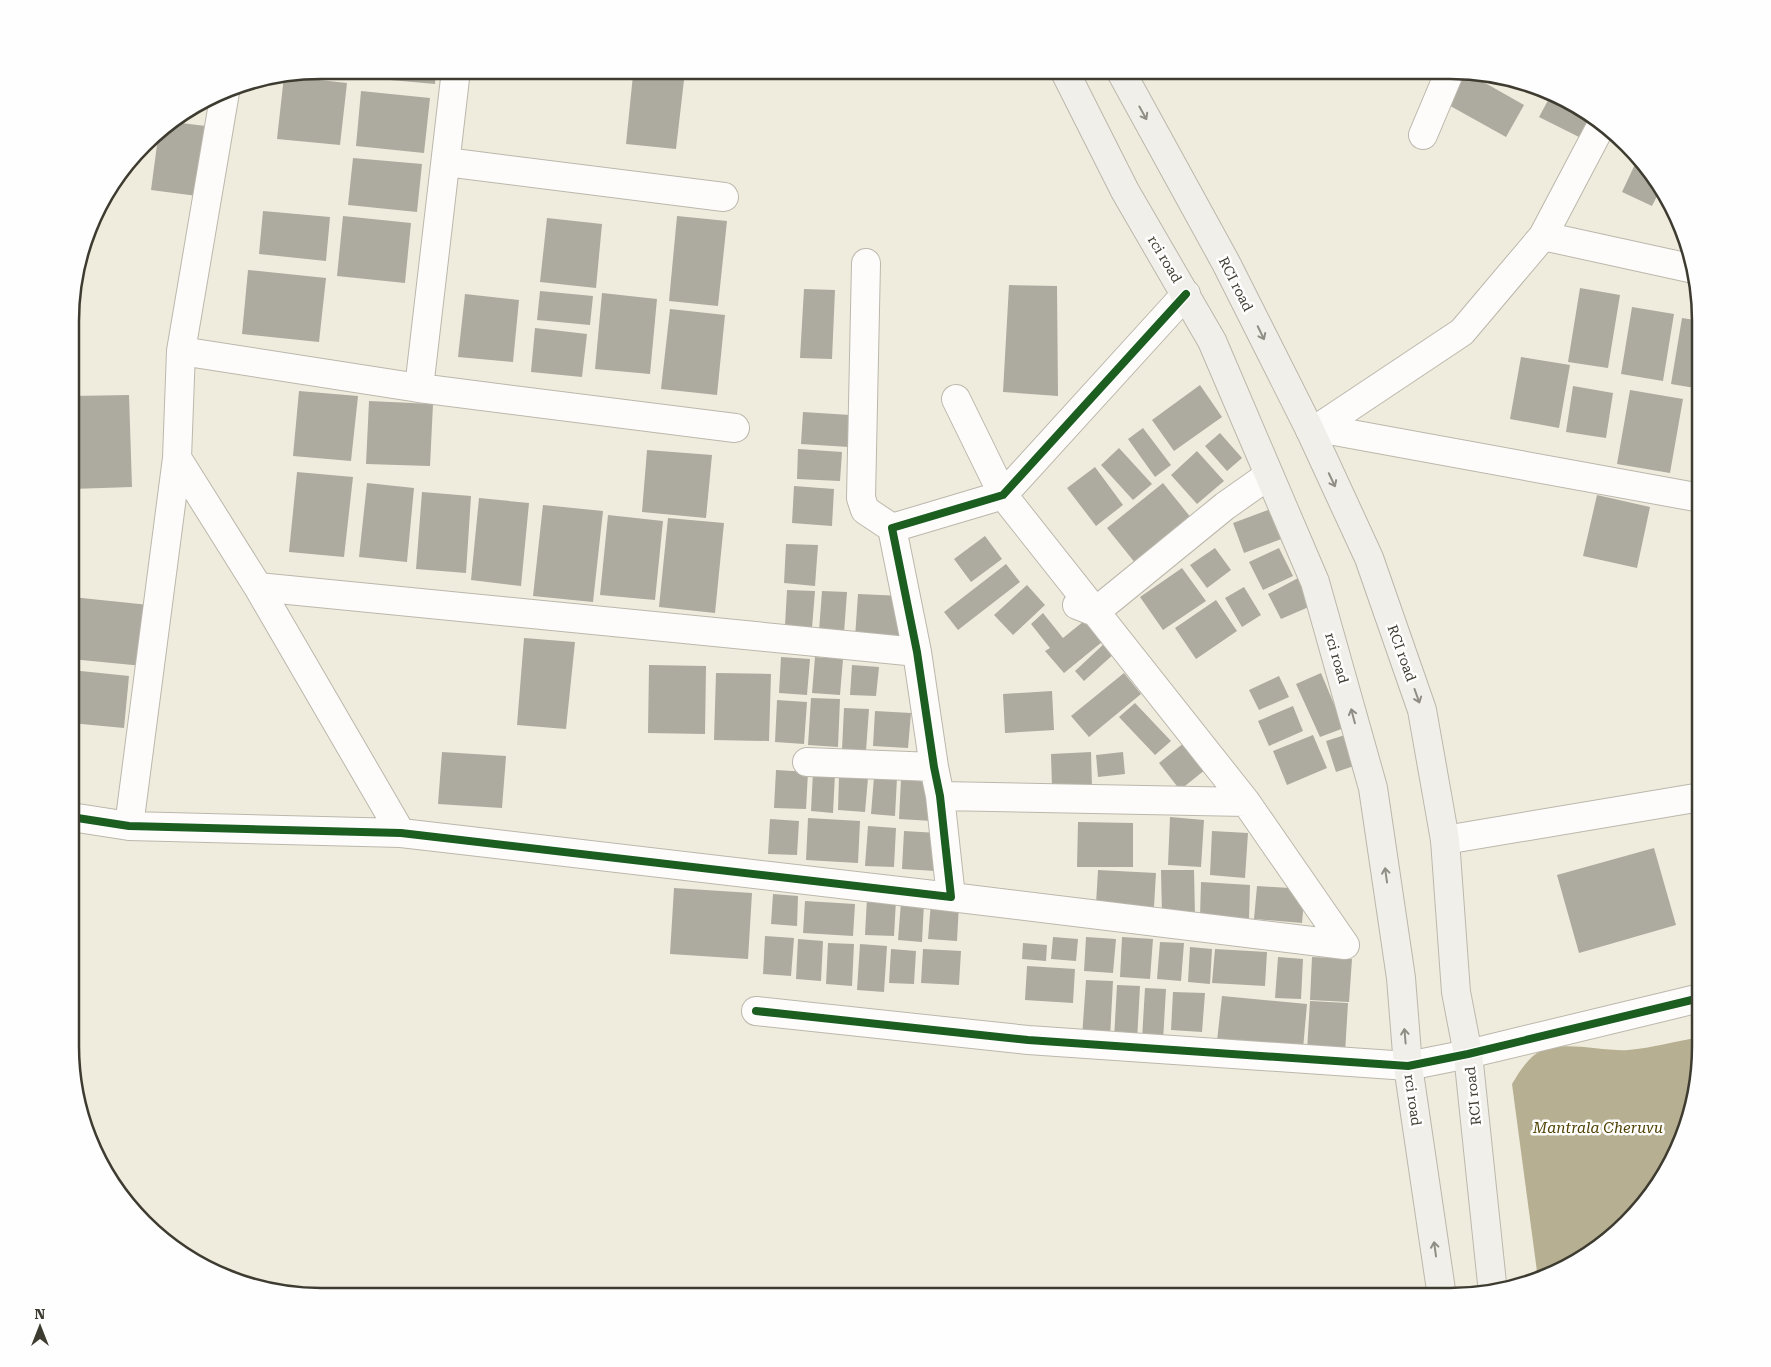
<svg xmlns="http://www.w3.org/2000/svg" width="1771" height="1367" font-family="'Roboto Serif',serif">
	<style>
		.water { fill: #b6af92 }
		.building { fill: #adaa9f }
		.lines { fill: none; stroke-linecap: round; stroke-linejoin: round }
		.street-casing { stroke: #bbb7ac; stroke-width: 30 }
		.secondary-casing { stroke: #bbb7ac; stroke-width: 30 }
		.street { stroke: #fdfcfa; stroke-width: 28 }
		.secondary { stroke: #f1efe9; stroke-width: 28 }
		.cycleway-casing { stroke: #fefefe; stroke-width: 11 }
		.cycleway { stroke: #1b5e20; stroke-width: 8 }
		.oneway { stroke: #8f8d84 }
		.labels { text-anchor: middle; dominant-baseline: central; stroke-width: 5; stroke-linejoin: round; paint-order: stroke }
		.street-label { font-size: 14px; fill: #3e3c31; stroke: #fefefe }
		.water-label { font-size: 15px; font-style: italic; fill: #4f4100; stroke: #fefefe }
		.rim { fill: none; stroke: #3e3c31; stroke-width: 2.5 }
	</style>
	<rect width="100%" height="100%" fill="#f0ecdd"/>
	<path class="water" d="M1700,1037V1063L1682,1143L1639,1211L1561,1271L1538,1279L1512,1084C1518,1074 1524,1064 1533,1056C1555,1037 1600,1052 1628,1050C1652,1048 1677,1041 1700,1037Z"/>
	<path class="building" d="M368,70H436L435,84L368,78Z
		M1386,70H1401L1399,76Z
		M1464,71L1524,105L1506,137L1445,103Z
		M633,75L684,80L676,149L626,144Z
		M284,76L347,83L340,145L277,139Z
		M361,91L430,98L424,153L356,146Z
		M1552,93L1590,116L1579,137L1539,117Z
		M173,122L214,127L205,197L151,190L159,130Z
		M353,158L422,164L417,212L348,205Z
		M1637,160L1660,190L1652,206L1622,192Z
		M263,211L330,217L326,261L259,254Z
		M343,216L411,223L405,283L337,276Z
		M677,216L727,221L718,306L669,301Z
		M547,218L602,224L596,288L540,282Z
		M248,270L326,278L319,342L242,334Z
		M1009,285L1057,286L1058,396L1003,392Z
		M1580,288L1620,295L1608,368L1568,362Z
		M804,289L835,290L832,359L800,358Z
		M540,291L593,296L590,325L537,320Z
		M602,293L657,299L650,374L595,369Z
		M465,294L519,300L513,362L458,357Z
		M1632,307L1674,314L1663,381L1621,374Z
		M670,309L725,315L717,395L661,389Z
		M1682,318L1701,321V389L1671,384Z
		M535,328L587,334L582,377L531,372Z
		M1521,357L1570,365L1559,428L1510,419Z
		M1200,385L1222,417L1174,451L1152,420Z
		M1573,386L1613,393L1606,438L1566,432Z
		M1630,390L1683,399L1670,473L1617,464Z
		M299,391L358,396L351,461L293,456Z
		M129,395L132,487L72,489V396Z
		M369,401L433,404L430,466L366,464Z
		M803,412L850,415L849,447L801,444Z
		M1143,428L1171,465L1155,477L1128,439Z
		M1220,433L1242,458L1227,471L1205,446Z
		M1119,448L1152,484L1133,500L1101,465Z
		M798,449L842,452L840,481L797,479Z
		M647,450L712,455L706,518L642,512Z
		M1197,451L1224,481L1197,504L1171,475Z
		M1095,467L1123,505L1096,526L1067,488Z
		M297,472L353,477L344,557L289,552Z
		M367,483L414,488L407,562L359,557Z
		M1163,483L1192,519L1136,564L1107,528Z
		M794,486L834,489L832,526L792,523Z
		M422,492L471,496L466,573L416,569Z
		M1597,495L1650,507L1637,568L1583,556Z
		M479,498L529,503L521,586L471,580Z
		M543,505L603,511L593,602L533,596Z
		M1273,508L1284,538L1244,553L1233,523Z
		M608,515L663,521L655,600L600,595Z
		M668,518L724,523L715,613L659,607Z
		M985,536L1002,559L971,582L954,559Z
		M786,544L818,545L815,586L784,583Z
		M1215,548L1231,570L1207,588L1190,565Z
		M1279,548L1293,576L1263,590L1249,562Z
		M1006,564L1020,582L958,630L944,612Z
		M1182,568L1206,601L1163,630L1140,597Z
		M1300,577L1311,606L1281,619L1268,594Z
		M1027,585L1045,605L1013,635L994,615Z
		M1244,587L1261,615L1242,627L1225,598Z
		M787,590L815,591L812,628L785,626Z
		M822,591L847,592L844,633L819,631Z
		M858,594L903,596L901,641L855,638Z
		M72,597L149,605L143,666L71,659Z
		M1216,600L1237,631L1196,659L1175,628Z
		M1043,613L1063,638L1084,621L1102,642L1064,673L1045,651L1050,648L1031,624Z
		M524,638L575,642L566,729L517,725Z
		M1106,642L1116,652L1084,681L1075,671Z
		M781,657L810,659L807,695L779,693Z
		M815,657L843,659L840,695L812,693Z
		M649,665L706,666L705,734L648,733Z
		M852,665L879,667L876,696L850,695Z
		M71,670L129,676L124,728L71,723Z
		M716,673L771,674L769,741L714,740Z
		M1124,673L1141,694L1089,737L1071,716Z
		M1321,673L1344,728L1320,737L1296,684Z
		M1279,676L1289,697L1259,710L1249,690Z
		M1052,691L1054,730L1005,733L1003,694Z
		M811,698L840,699L838,747L808,745Z
		M777,700L807,702L804,744L775,742Z
		M1135,703L1171,741L1155,755L1119,717Z
		M1293,706L1303,731L1269,746L1258,721Z
		M844,708L869,709L866,751L842,750Z
		M875,711L911,713L908,748L873,746Z
		M1313,735L1327,768L1287,785L1273,751Z
		M1345,735L1354,766L1336,772L1326,741Z
		M1190,738L1211,765L1180,790L1159,763Z
		M442,752L506,756L502,808L438,804Z
		M1091,752L1092,787L1052,788L1051,754Z
		M1123,752L1125,774L1098,777L1096,755Z
		M776,770L808,772L806,809L774,808Z
		M813,772L835,774L833,813L811,811Z
		M839,777L868,778L865,812L838,810Z
		M874,777L897,778L895,816L871,814Z
		M901,780L934,782L932,821L899,819Z
		M1170,817L1204,820L1201,867L1168,865Z
		M808,818L860,821L858,863L806,860Z
		M770,819L799,821L797,855L768,854Z
		M1078,822L1133,823V867H1077Z
		M868,826L896,828L894,867L865,866Z
		M904,831L938,833L936,871L902,869Z
		M1212,831L1248,833L1245,878L1210,875Z
		M1654,848L1676,925L1579,953L1557,875Z
		M1098,870L1156,873L1154,907L1096,904Z
		M1161,870H1194L1195,916H1162Z
		M1201,882L1250,885L1249,919L1200,917Z
		M1257,886L1305,889L1302,923L1254,919Z
		M674,888L752,893L748,959L670,954Z
		M773,894L798,896L797,926L771,924Z
		M867,898L896,900L894,936L865,935Z
		M805,901L855,904L853,936L803,933Z
		M901,902L924,903L922,942L898,940Z
		M931,902L959,904L957,941L928,939Z
		M765,936L794,938L791,976L763,974Z
		M1053,937L1078,939L1076,961L1051,959Z
		M1086,937L1116,939L1113,973L1084,971Z
		M1122,937L1153,939L1150,979L1120,977Z
		M798,939L823,941L821,981L796,979Z
		M1160,942L1184,943L1181,981L1157,979Z
		M828,943L854,944L852,986L826,984Z
		M1023,943L1047,945L1046,961L1022,959Z
		M860,944L887,946L884,992L857,990Z
		M1190,947L1212,949L1210,984L1188,982Z
		M891,949L916,951L914,984L889,983Z
		M923,949L961,951L959,985L921,983Z
		M1215,949L1267,952L1265,986L1212,983Z
		M1278,957L1303,959L1301,999L1275,998Z
		M1312,957L1352,959L1349,1002L1310,1000Z
		M1027,966L1075,969L1073,1003L1025,1000Z
		M1086,980L1113,981L1110,1038L1082,1037Z
		M1117,985L1140,986L1137,1041L1114,1039Z
		M1145,988L1166,989L1163,1041L1142,1039Z
		M1173,992L1205,993L1202,1032L1171,1030Z
		M1222,996L1307,1004L1303,1049L1217,1041Z
		M1310,1001L1348,1003L1345,1053L1307,1051Z"/>
	<g class="lines">
		<defs>
			<path id="street" d="M225,92L181,351L177,458L258,587L401,833
				M1423,135L1450,71
				M446,162L724,197
				M1543,236L1694,269
				M866,263L861,498L865,510L892,528
				M181,351L419,388L735,428
				M419,388L456,70
				M956,399L1003,495L1246,802L1345,945
				M1318,428L1462,332L1543,236L1602,124
				M1310,430L1318,428L1701,498
				M258,587L917,652
				M1077,605L1095,612L1225,506L1269,475
				M807,762L934,767
				M940,796L1246,802
				M71,817L129,826L401,833L951,897L940,796L934,767L917,652L892,528L1003,495L1186,294
				M129,826L177,458
				M1445,840L1701,797
				M951,897L1345,945
				M756,1011L1028,1040L1408,1066L1468,1054L1700,998"/>
			<path id="secondary" d="M1064,70L1125,191L1212,341L1315,582L1373,788L1401,978L1408,1066L1442,1297
				M1120,70L1226,263L1310,430L1369,558L1422,710L1445,840L1456,992L1468,1054L1493,1293"/>
		</defs>
		<use href="#street" class="street-casing"/>
		<use href="#secondary" class="secondary-casing"/>
		<use href="#street" class="street"/>
		<use href="#secondary" class="secondary"/>
		<defs>
			<path id="cycleway" d="M71,817L129,826L401,833L951,897L940,796L934,767L917,652L892,528L1003,495L1186,294
				M756,1011L1028,1040L1408,1066L1468,1054L1700,998"/>
		</defs>
		<use href="#cycleway" class="cycleway-casing"/>
		<use href="#cycleway" class="cycleway"/>
	</g>
	<defs><path id="oneway-shaft" d="M-6 0H5M1.5-3L5.5 0L1.5 3" fill="none" stroke-width="1.6" stroke-linecap="round" stroke-linejoin="round" transform="scale(1.25)"/></defs>
	<g class="oneway">
		<use href="#oneway-shaft" transform="translate(1143 113) rotate(61)"/>
		<use href="#oneway-shaft" transform="translate(1261 333) rotate(64)"/>
		<use href="#oneway-shaft" transform="translate(1332 480) rotate(65)"/>
		<use href="#oneway-shaft" transform="translate(1417 696) rotate(70)"/>
		<use href="#oneway-shaft" transform="translate(1353 716) rotate(-105)"/>
		<use href="#oneway-shaft" transform="translate(1386 875) rotate(-98)"/>
		<use href="#oneway-shaft" transform="translate(1405 1036) rotate(-95)"/>
		<use href="#oneway-shaft" transform="translate(1435 1249) rotate(-98)"/>
	</g>
	<g class="labels">
		<g class="street-label">
			<text transform="translate(1165 259) rotate(59)">rci road</text>
			<text transform="translate(1236 284) rotate(63)">RCI road</text>
			<text transform="translate(1402 653) rotate(70)">RCI road</text>
			<text transform="translate(1337 658) rotate(74)">rci road</text>
			<text transform="translate(1473 1096) rotate(-96)">RCI road</text>
			<text transform="translate(1413 1100) rotate(82)">rci road</text>
		</g>
		<g class="water-label">
			<text x="1598" y="1128">Mantrala Cheruvu</text>
		</g>
	</g>
	<path d="M0 0H1771V1367H0ZM321 79H1450A242 242 0 0 1 1692 321V1046A242 242 0 0 1 1450 1288H321A242 242 0 0 1 79 1046V321A242 242 0 0 1 321 79Z" fill="#fefefe" fill-rule="evenodd"/>
	<path class="rim" d="M321 79H1450A242 242 0 0 1 1692 321V1046A242 242 0 0 1 1450 1288H321A242 242 0 0 1 79 1046V321A242 242 0 0 1 321 79Z"/>
	<g transform="translate(40 1327)" stroke="#fefefe" stroke-width="4" paint-order="stroke">
	<path d="M0-4L9 19L0 12L-9 19Z" fill="#3e3c31"/>
	<text y="-8" font-size="14" font-weight="bold" text-anchor="middle" fill="#3e3c31">N</text>
	</g>
</svg>
